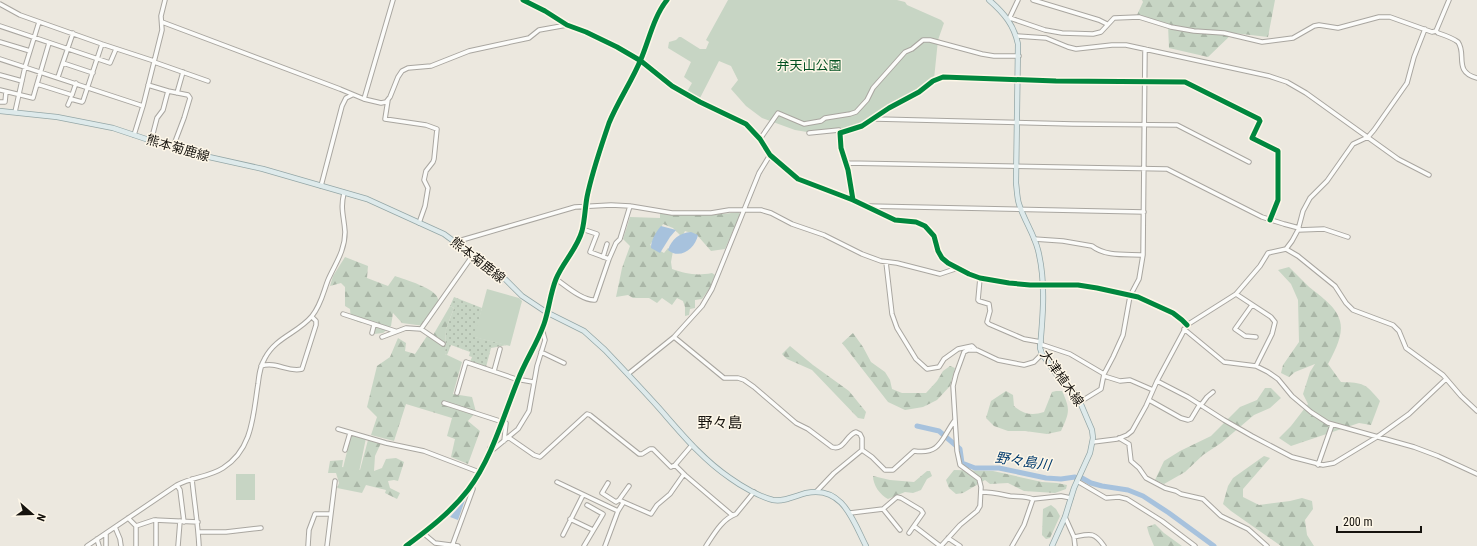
<svg xmlns="http://www.w3.org/2000/svg" width="1477" height="546" font-family="'Roboto Condensed','Noto Sans JP',sans-serif">
	<style>
		.grass { fill: url(#grass-dots) }
		.forest { fill: url(#forest-firs) }
		.green { fill: #c7d5c4 }
		.water { fill: #a7c2dd }
		.lines { fill: none; stroke-linecap: round; stroke-linejoin: round }
		.river { stroke: #a7c2dd; stroke-width: 5 }
		.minor-casing { stroke: #a9a6a0; stroke-width: 5.5 }
		.major-casing { stroke: #95a7a7; stroke-width: 6 }
		.minor { stroke: #fcfcfa; stroke-width: 3.5 }
		.major { stroke: #deeaeb; stroke-width: 4.5 }
		.cycleway-casing { stroke: #fef7e8; stroke-width: 8 }
		.cycleway { stroke: #00873e; stroke-width: 5 }
		.labels { text-anchor: middle; dominant-baseline: central; stroke-width: 3; stroke-linejoin: round; paint-order: stroke }
		.park-label { font-size: 13px; fill: #035222; stroke: #fef7e8 }
		.street-label { font-size: 13px; fill: #16130e; stroke: #fef7e8 }
		.water-label { font-size: 14px; font-style: italic; fill: #003a6d; stroke: #fef7e8 }
		.quarter-label { font-size: 15px; fill: #16130e; stroke: #fef7e8 }
	</style>
	<defs>
		<pattern id="grass-dots" width="8" height="8" patternUnits="userSpaceOnUse"><rect width="8" height="8" fill="#c7d5c4"/><path d="M2 2h.1M6 6h.1" fill="none" stroke="#aab6a7" stroke-width="1.8" stroke-linecap="round"/></pattern>
		<pattern id="forest-firs" width="22" height="20" patternUnits="userSpaceOnUse"><rect width="22" height="20" fill="#c7d5c4"/><path d="M5 1l3.5 6h-7zM16 11l3.5 6h-7z" fill="#aab6a7"/></pattern>
	</defs>
	<rect width="100%" height="100%" fill="#ece8df"/>
	<path class="grass" d="M454,297L482,308L475,337L507,345L491,348L486,367L470,362L472,357L469,356L470,352L451,345L447,355L445,354L446,329L454,308L450,306Z"/>
	<path class="forest" d="M1142,0H1275L1268,37L1233,33L1208,57L1169,48L1168,25L1137,15L1143,2Z
		M739,212L740,215L725,249L711,251L697,235L685,231L683,235H680L673,228L663,224L650,245L664,253L668,248L673,251L671,262L672,269C687,274 696,276 712,273L715,275L710,288L702,299L695,300V308L690,309L689,315L685,316V307L683,301L677,298L672,305L662,298L657,303L649,298H633L628,295L616,297L622,268L630,246L623,239L630,217L660,218V213C687,215 713,216 739,212Z
		M345,257L368,266L367,278L388,286L395,276C404,279 437,289 438,299C440,309 430,319 424,326L402,323L393,313L391,326L383,333L374,334V325L371,323H361L351,319L350,309L345,306V287L341,283L330,286L333,276Z
		M1289,267C1295,273 1301,279 1307,285C1318,295 1336,305 1340,321C1344,335 1334,352 1328,364L1341,382C1364,383 1365,383 1380,401L1371,425L1359,423L1291,446L1279,438L1291,426L1308,404L1303,394L1310,372L1315,364L1295,372L1289,377L1281,373L1283,365L1299,342L1298,300L1291,284L1278,270Z
		M450,306L454,308L446,329L445,354L462,362L453,394L472,397L476,412L468,421L480,431L468,464L451,457L455,439L447,436L452,418L406,404L394,441L371,435L377,417L367,407L377,366L390,357L398,338L406,343L405,351L415,354L427,336L432,337Z
		M853,333L863,347L871,362L885,372L890,380L892,389L902,393H926L937,381L943,371L950,366L955,368L950,386L937,400L923,407L905,410L888,402L842,343Z
		M790,346L813,365L849,391L866,412L864,419L858,418L812,370L787,359L782,354Z
		M1265,388H1271L1281,398L1270,408L1254,415L1221,443L1203,455L1185,472L1164,484L1155,480L1164,461L1180,451L1211,436L1240,407L1257,400Z
		M1006,391L1013,395L1014,406C1023,414 1032,416 1044,412L1052,392L1056,391H1062C1071,410 1069,413 1061,431L1047,434L1025,431H1008L994,426L986,418L991,401Z
		M368,440L381,443L375,456L374,471L382,468L386,459L396,458L404,462L398,481L394,480L388,481L390,488L400,493L397,499L385,493L386,490L366,485L362,493L337,488L339,483L336,473H328L330,461L343,460L342,467L360,470Z
		M1264,456L1270,458L1243,489V497L1259,505L1290,501L1302,498L1312,501L1313,509L1305,520L1307,535L1314,546H1281L1231,511L1223,504L1228,486L1233,478Z
		M954,470L993,471L1042,482L1057,483L1067,485L1066,489L1055,493L1024,491L1008,483L990,484L985,480L963,493L956,494L949,488L946,480Z
		M927,471H930L932,476L927,479L921,490L913,493L905,492L888,499C880,495 873,485 873,476L890,480L914,482Z
		M1051,505L1056,509L1060,516L1050,538L1046,539L1042,535L1043,509Z
		M1155,524L1164,533L1182,546H1154L1149,534L1147,527Z"/>
	<path class="green" d="M728,0H897L905,2L907,5L941,20L944,23L938,40L934,79L918,91L861,125L849,129L841,130L807,132L795,130L762,118L746,106L731,89L738,80L731,66L719,61L700,98L689,94L688,90L692,83L684,77L691,62L668,48L669,42L676,40L679,37H681L700,49H706L709,42L706,40Z
		M487,289L519,298L522,301L510,346L474,337Z
		M351,435L366,438L359,472L343,468Z
		M236,474H255V500H236Z"/>
	<path class="water" d="M661,226L676,230L670,237L660,253L651,248C651,240 656,232 661,226Z
		M691,232L698,235C695,249 680,260 668,250C672,239 679,233 691,232Z
		M465,500L458,520L450,517Z"/>
	<g class="lines">
		<path class="river" d="M917,426L939,431L960,449L962,463L975,468H999L1046,478L1061,479L1075,477
			M1082,478L1091,483L1102,486L1128,490L1143,496L1169,513L1214,546"/>
		<defs>
			<path id="minor" d="M523,0L545,11L567,25L586,32L617,47L641,61L672,86L700,102L746,124L760,139L770,155L798,179L853,200L895,220L916,222L925,226L934,236L938,251L942,258L948,263L969,274L980,278L1009,283L1030,285H1078L1097,288L1138,297L1173,313L1182,320L1187,325
				M1033,0L1099,20L1107,24
				M0,4L20,15L102,44L154,61
				M1010,18L1045,30L1062,33L1093,34L1101,32L1114,18L1139,17L1171,27L1194,31L1224,33L1262,42L1293,38L1314,26L1319,25L1338,28L1379,17H1390L1432,32L1436,31L1438,33C1444,35 1453,38 1458,42C1467,54 1453,72 1477,78
				M1009,19L1018,0
				M162,22L340,89L364,99L381,103L386,102L390,97L398,77L402,71L408,68L431,66L469,51L529,38L539,30L567,25
				M0,26L110,63L116,49
				M1436,31L1449,0
				M1017,36L1046,38L1068,47L1076,49L1112,45H1126L1269,76L1287,82L1306,93L1398,159L1429,175
				M0,42L30,51
				M0,59L143,106
				M154,62L208,81
				M63,63L93,73
				M0,75L22,81
				M58,77L73,33
				M37,84L49,43
				M148,85L168,91
				M0,90L33,98L37,84L72,95L76,83
				M177,93L183,72
				M71,99L82,102L83,101L102,44
				M364,99L393,0
				M388,100L385,119L426,125L437,129L434,159L433,162L426,171L424,180L428,188L425,206L419,223
				M0,102H5L6,92
				M68,105L71,98
				M15,112L25,67L39,22
				M876,119L1073,124L1177,125L1249,162
				M809,133L839,130L840,133
				M134,135L143,106L162,30L161,16L165,0
				M760,139L778,113L804,124L821,121L825,118L850,114L856,112L867,100L873,88L905,52L912,49L923,40H930L982,54L994,56H1019
				M151,141L157,118L163,110L168,91L188,95L190,98L184,118L173,147
				M846,163L1167,169L1262,217L1284,224L1299,228
				M321,186L342,106L346,98L352,95
				M853,200L848,170L841,148L840,133L862,126L889,108L919,92L933,81L943,77L1056,81L1185,82L1259,119L1260,121L1252,138L1278,151V200L1270,220
				M867,206L1144,212
				M582,229L597,234L590,252L609,259
				M1298,230L1324,229L1348,237
				M1034,239L1063,241L1092,246C1106,257 1127,254 1143,255
				M455,242L575,207L611,205L630,206L672,213H711L729,210H761L771,213L792,224L824,235L862,254L881,261L897,263L940,274L958,268
				M1286,249L1298,256L1335,286L1346,303L1353,310L1393,325L1399,331L1406,348L1443,375L1461,396L1477,411
				M603,257L607,244
				M886,262L892,314L897,328L916,359L927,369L939,367L944,359L958,349L972,346L975,349
				M980,278L978,300L979,301L989,304L990,311L987,322L989,324L1024,339L1041,342
				M556,279C566,286 583,301 595,300L609,259L616,243L620,239L630,206
				M1236,294L1271,317L1275,322L1272,334L1256,366
				M1252,305L1235,329L1245,336L1256,337
				M343,314L395,331
				M421,329L443,344
				M1184,329L1224,362L1256,366L1268,372L1278,379L1292,396L1311,412L1328,423L1414,447L1438,456L1477,474
				M372,333L374,325
				M382,337L406,328L421,329L473,255
				M674,337L702,306L712,289L759,173L770,155
				M1040,344L1070,354L1104,374
				M541,352L564,363
				M261,366C277,361 288,373 302,369L316,325V321L312,317
				M494,371L500,349
				M628,374L674,337L724,378H738L744,380L754,387L796,423L808,429L832,447C844,451 846,435 856,432L860,434L862,438V450
				M1104,376L1120,381L1130,380L1153,390
				M1157,381L1188,397L1224,420L1252,436L1292,457L1323,465L1334,463L1377,437L1409,414L1446,379
				M457,393L466,362L516,379L533,382
				M1149,400L1181,418L1188,420L1191,419L1200,404
				M1080,402L1101,389L1104,374L1113,357L1123,335L1130,296L1139,279L1143,255L1145,49
				M444,403L506,423L504,441
				M1201,405L1207,397L1213,392
				M338,429L386,443L424,451L479,472
				M508,437L534,455L540,457L587,414L590,415L639,454H642L650,449H653L671,467L675,465L692,445
				M1119,438L1129,444L1131,461L1139,468L1146,478L1165,488L1176,491L1181,494L1203,499L1221,516L1248,529L1267,546
				M1093,442L1117,439L1127,435L1132,431L1146,406L1157,381L1187,325L1236,294L1260,266L1268,253L1286,249L1292,241L1298,230L1303,211L1310,198L1327,181L1353,144L1368,137L1374,130L1407,83L1414,57L1425,29
				M490,448L494,449L518,429L529,411L537,366L545,340L542,329
				M345,450L350,433
				M862,450L872,457L885,470H893L914,451C941,455 941,439 955,420
				M675,465L685,475L732,515
				M1318,465L1332,425
				M192,479C194,501 198,523 199,546
				M1077,481L1106,498L1119,497L1127,499L1162,521L1195,546
				M557,482L618,511
				M608,483L602,493L616,502L619,500
				M177,485L180,490L184,522
				M629,486L619,500L651,514L657,505L670,494L684,474
				M816,492L834,473L862,450
				M981,492C992,492 1000,494 1010,496C1018,497 1025,496 1033,499
				M883,509L897,497L901,498L921,510L923,513L909,533
				M850,513L883,509L900,530
				M1065,517L1074,537L1075,546
				M128,518L136,526V546
				M570,519L593,530
				M136,526L154,520L198,522
				M914,526L940,546
				M115,527L120,539L121,546
				M199,532H226L261,528
				M423,533L435,543L458,546
				M106,534V546
				M563,535L583,495
				M1074,537C1089,534 1094,531 1104,546
				M948,538L960,546
				M97,539L99,546
				M87,546L177,485C192,477 209,477 223,468C253,449 253,415 258,384C259,375 260,366 265,358C276,337 298,333 312,316C321,305 323,293 328,280C335,264 345,251 345,232C344,216 340,209 344,193
				M156,546V520
				M178,546L180,521
				M308,546L309,530L315,514H330
				M327,546L335,481
				M406,546C429,529 451,512 468,490C492,458 503,417 518,380C525,361 537,344 544,324C549,310 550,294 556,279C563,262 577,249 582,231C585,219 585,208 587,197C592,172 601,147 609,123C618,101 632,81 641,59C649,40 654,16 667,0
				M452,546L473,489
				M584,546L603,514L587,505
				M605,546L618,511L623,503
				M706,546C714,534 722,519 736,514L754,492
				M941,546L960,525L977,511L980,506L981,487L979,479L960,465L957,451L953,386L956,374L964,352L968,350H977L998,360L1024,365L1034,362L1042,354
				M1012,546L1024,525L1033,499L1061,496L1071,498"/>
			<path id="major" d="M989,0C1004,13 1014,25 1018,44L1016,183C1017,190 1017,198 1019,204C1024,220 1034,234 1038,250C1046,282 1043,315 1040,348L1042,354L1057,375L1075,393L1080,402L1092,430L1093,438L1090,453L1074,488L1065,517L1052,546
				M0,111L57,117L113,128L155,142L209,157L263,169L367,199L444,234L505,279L522,296L546,312L584,331L605,350C623,369 641,388 659,408C681,433 702,459 730,478C741,486 760,497 773,500C784,502 795,496 806,493C843,485 853,521 866,546"/>
		</defs>
		<use href="#minor" class="minor-casing"/>
		<use href="#major" class="major-casing"/>
		<use href="#minor" class="minor"/>
		<use href="#major" class="major"/>
		<defs>
			<path id="cycleway" d="M523,0L545,11L567,25L586,32L617,47L641,61L672,86L700,102L746,124L760,139L770,155L798,179L853,200L895,220L916,222L925,226L934,236L938,251L942,258L948,263L969,274L980,278L1009,283L1030,285H1078L1097,288L1138,297L1173,313L1182,320L1187,325
				M853,200L848,170L841,148L840,133L862,126L889,108L919,92L933,81L943,77L1056,81L1185,82L1259,119L1260,121L1252,138L1278,151V200L1270,220
				M406,546C429,529 451,512 468,490C492,458 503,417 518,380C525,361 537,344 544,324C549,310 550,294 556,279C563,262 577,249 582,231C585,219 585,208 587,197C592,172 601,147 609,123C618,101 632,81 641,59C649,40 654,16 667,0"/>
		</defs>
		<use href="#cycleway" class="cycleway-casing"/>
		<use href="#cycleway" class="cycleway"/>
	</g>
	<g class="labels">
		<g class="park-label">
			<text x="809" y="65">弁天山公園</text>
		</g>
		<g class="street-label">
			<text transform="translate(178 148) rotate(16)">熊本菊鹿線</text>
			<text transform="translate(478 260) rotate(38)">熊本菊鹿線</text>
			<text transform="translate(1062 378) rotate(55)">大津植木線</text>
		</g>
		<g class="water-label">
			<text transform="translate(1023 461) rotate(8)">野々島川</text>
		</g>
		<g class="quarter-label">
			<text x="720" y="423">野々島</text>
		</g>
	</g>
	<g transform="translate(32 514) rotate(110)" stroke="#fef7e8" stroke-width="3" paint-order="stroke">
	<path d="M0-3L7 15L0 10L-7 15Z" fill="#16130e"/>
	<text y="-6" font-size="11" font-weight="bold" text-anchor="middle" fill="#16130e">N</text>
	</g>
	<path d="M1337 526v6h84v-6" fill="none" stroke="#16130e" stroke-width="2"/>
	<text x="1343" y="526" font-size="12" fill="#16130e" stroke="#fef7e8" stroke-width="3" paint-order="stroke">200 m</text>
</svg>
